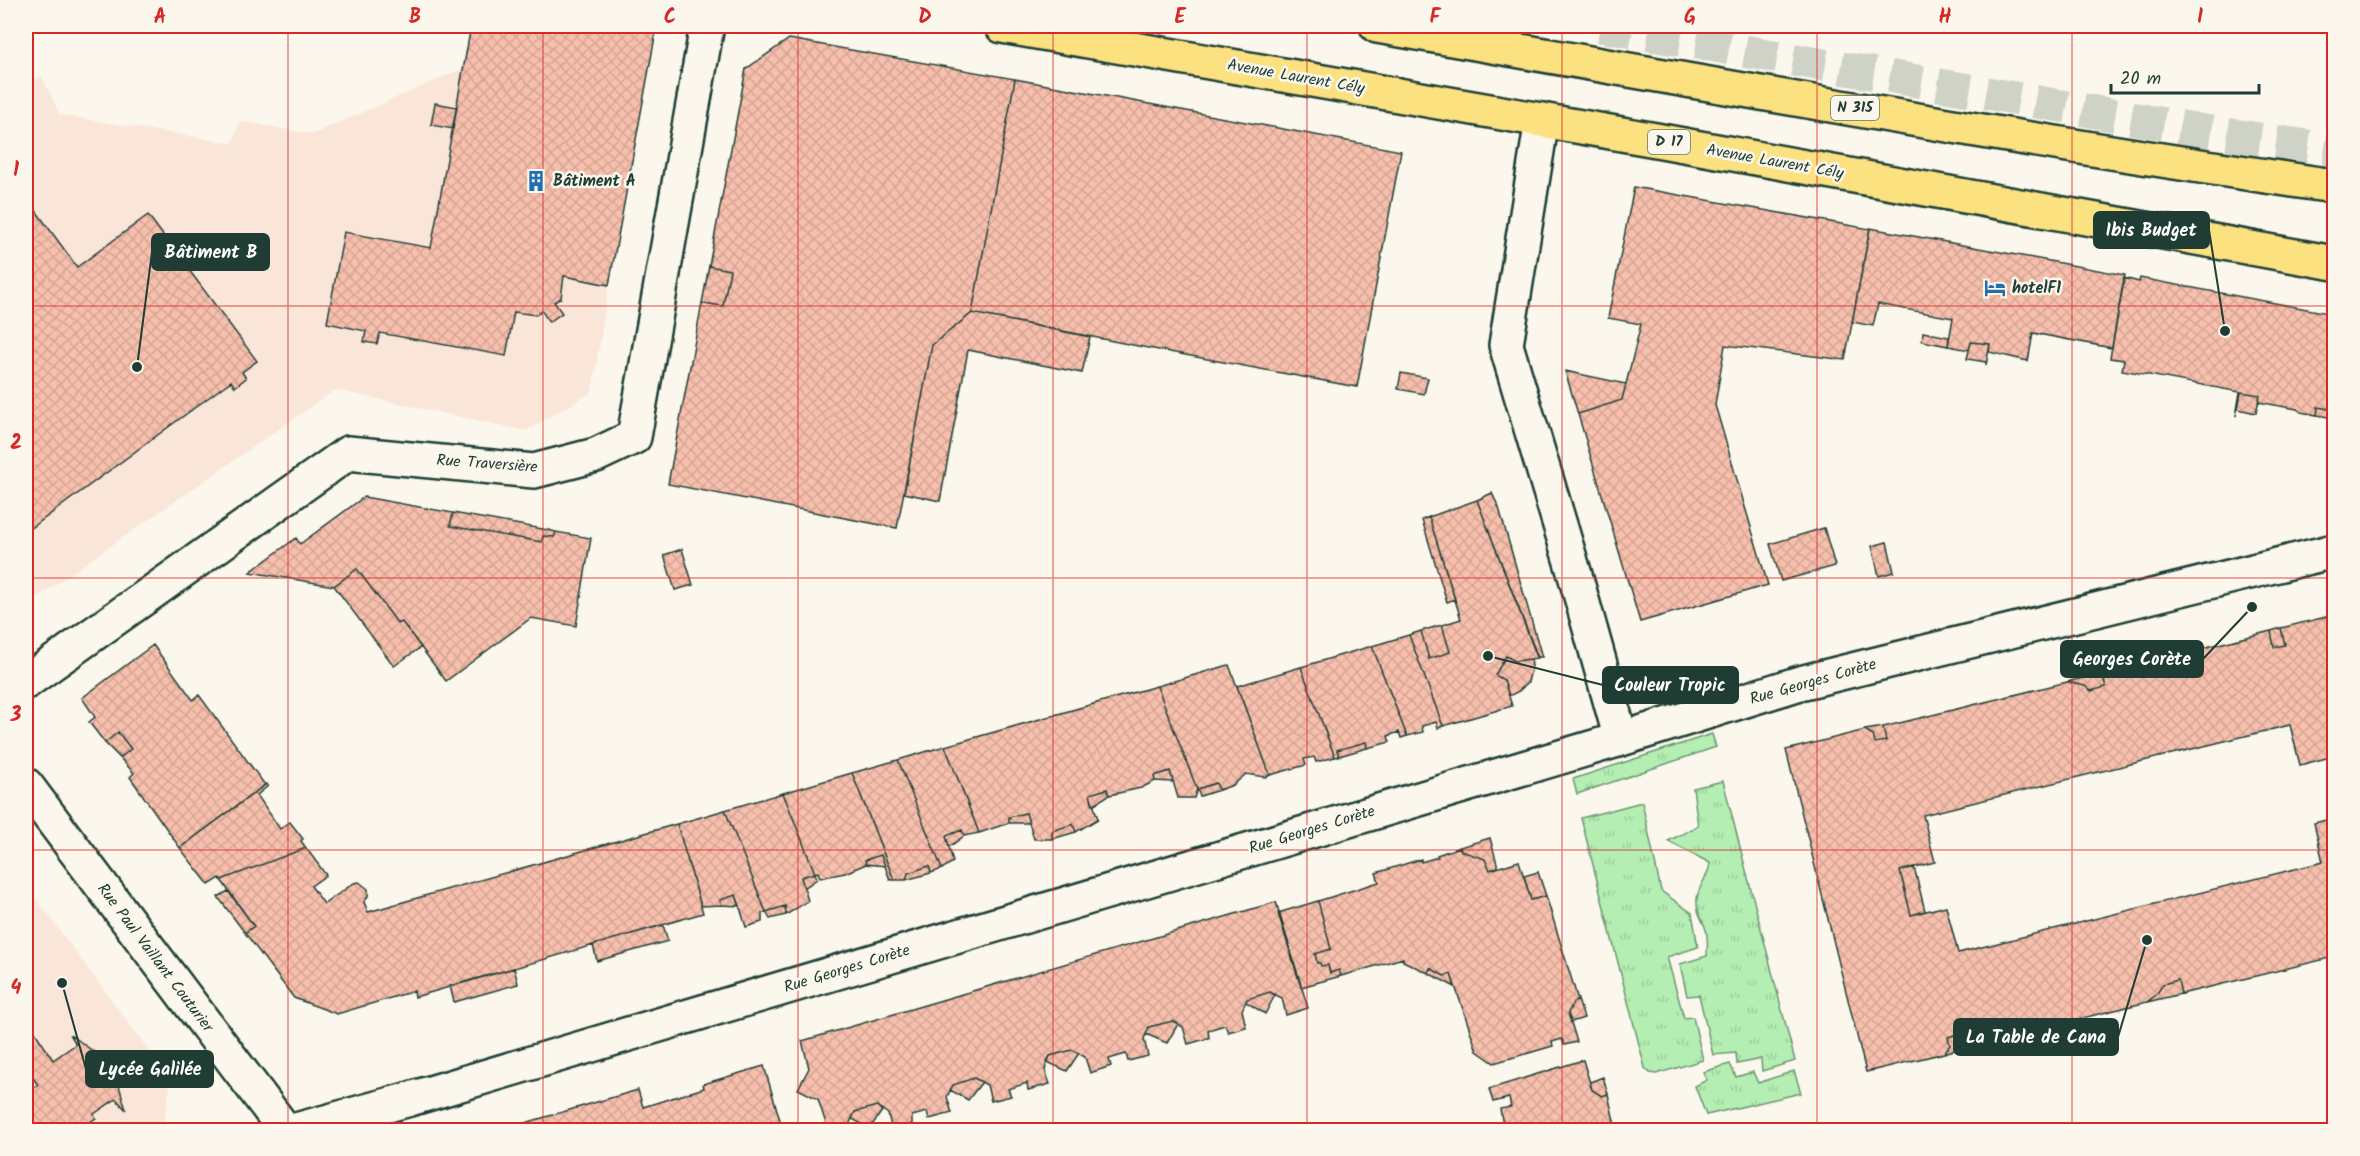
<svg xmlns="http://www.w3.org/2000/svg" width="2360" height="1156" font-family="Kalam,sans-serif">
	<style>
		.built { fill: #fae6d9 }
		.grass { fill: url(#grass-tufts); stroke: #6a9673; stroke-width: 1.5 }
		.building { fill: url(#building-cross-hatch); stroke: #1f3d34; stroke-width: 1.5 }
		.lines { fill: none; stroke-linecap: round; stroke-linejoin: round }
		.trunk-tunnel { stroke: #cfd2c7; stroke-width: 33; stroke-dasharray: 33 16; stroke-linecap: butt }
		.minor-casing { stroke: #1f3d34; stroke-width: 38 }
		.primary-casing { stroke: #1f3d34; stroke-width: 38 }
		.trunk-casing { stroke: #1f3d34; stroke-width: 38 }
		.minor { stroke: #fbf7ec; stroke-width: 33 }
		.primary { stroke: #fbe180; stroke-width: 33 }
		.trunk { stroke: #fbe180; stroke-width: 33 }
		.grid { fill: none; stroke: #d62828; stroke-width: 1.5; stroke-opacity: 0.55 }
		.labels { text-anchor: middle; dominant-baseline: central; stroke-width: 5; stroke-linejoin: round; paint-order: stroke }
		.shield { fill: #fbf7ec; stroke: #61756b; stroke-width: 1.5 }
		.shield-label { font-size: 15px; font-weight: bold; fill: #1f3d34 }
		.street-label { font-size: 16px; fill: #1f3d34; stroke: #fbf7ec }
		.poi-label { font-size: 16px; font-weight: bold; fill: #1f3d34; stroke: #fbf7ec; text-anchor: start }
		.leader { fill: none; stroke: #1f3d34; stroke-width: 2 }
		.callout-dot { fill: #1f3d34; stroke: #fbf7ec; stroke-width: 2 }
		.callout { fill: #1f3d34; stroke: #1f3d34; stroke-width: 2 }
		.callout-label { font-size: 18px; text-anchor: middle; font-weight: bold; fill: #fff }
		.neatline { fill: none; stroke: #d62828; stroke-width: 2 }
		.grid-label { font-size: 20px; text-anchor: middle; font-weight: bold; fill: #d62828 }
	</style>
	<defs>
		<pattern id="grass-tufts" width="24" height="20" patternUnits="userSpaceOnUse" patternTransform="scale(1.5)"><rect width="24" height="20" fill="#b5eeb2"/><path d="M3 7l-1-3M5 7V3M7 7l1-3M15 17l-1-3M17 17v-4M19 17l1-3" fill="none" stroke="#9bcd9a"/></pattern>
		<pattern id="building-cross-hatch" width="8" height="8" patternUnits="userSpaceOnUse" patternTransform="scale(1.5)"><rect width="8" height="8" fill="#f7bfac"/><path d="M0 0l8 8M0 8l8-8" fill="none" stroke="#d3a595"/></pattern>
	</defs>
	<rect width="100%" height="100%" fill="#fbf7ec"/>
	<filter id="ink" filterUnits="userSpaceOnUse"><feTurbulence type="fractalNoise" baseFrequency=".0167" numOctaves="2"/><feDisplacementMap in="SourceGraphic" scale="12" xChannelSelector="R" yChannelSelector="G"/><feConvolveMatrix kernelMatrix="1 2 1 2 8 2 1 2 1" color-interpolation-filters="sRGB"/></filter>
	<g filter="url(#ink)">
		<path class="built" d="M471,26H657L609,285L592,392L526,431L335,390L26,605V86L41,75L60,115L232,143L240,121L313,134L464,68Z
			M26,885L171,1080L163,1130H26Z"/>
		<path class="grass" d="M1712,734L1716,747L1577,794L1573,779Z
			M1723,781L1795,1061L1762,1071L1761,1059L1737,1064L1736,1053L1713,1055L1699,995L1687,996L1680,964L1707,956C1707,946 1709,936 1705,927C1701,917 1696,911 1697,899C1698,885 1709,877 1710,863L1668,841L1698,826L1693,788Z
			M1642,802L1661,891L1692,913L1698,947L1667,957L1684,1018L1693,1017L1703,1060L1656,1074L1650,1073L1645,1068L1581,818Z
			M1730,1064L1736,1077L1753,1072L1758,1083L1794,1071L1801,1093L1706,1115L1695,1086L1707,1080L1703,1072Z"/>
		<path class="building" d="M471,26H657L609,285L564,276L561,298L554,302L562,313L549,322L542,311L536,315L514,312L506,356L380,333L377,344L364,342L366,331L327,323L344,232L431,248Z
			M789,39L1015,79L972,313L932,345L897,528L668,484L702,303L723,306L730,270L709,266L746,69Z
			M1015,79L1401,151L1357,387L1143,347L972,313Z
			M435,103L457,107L453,129L431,125Z
			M1634,187L1870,229L1845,360L1725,345L1715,405L1768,585L1640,622L1578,414L1622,400L1641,324L1608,318Z
			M26,197L77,267L148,215L257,361L242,372L246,378L235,387L231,381L26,532Z
			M1870,228L2125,275L2112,348L2033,333L2028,361L1989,352L1990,344L1971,342L1969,350L1948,346L1953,318L1878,304L1873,326L1852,322Z
			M709,266L730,270L723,306L702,303Z
			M2124,278L2139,282L2140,278L2334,314V410L2318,407L2317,415L2301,412L2297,409L2258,402L2260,395L2241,392L2236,416L2240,392L2122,370L2124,360L2110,358Z
			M972,313L1090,337L1082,373L968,350L940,501L904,493L932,345Z
			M1923,332L1949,337L1948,346L1922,341Z
			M1971,342L1990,344L1986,365V362L1967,359Z
			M1565,371L1626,384L1622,400L1578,414Z
			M1401,373L1428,378L1424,394L1398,389Z
			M2241,392L2260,395L2256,413L2238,409Z
			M2318,407L2334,410V418L2317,415Z
			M1492,493L1499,508L1542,657H1537L1477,500Z
			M364,497L453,513L450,526L542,542L543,536L554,537L556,532L591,538L576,626L531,618L446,681L402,622L398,624L357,569L334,586L250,572L296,538L300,544Z
			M1477,500L1538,658L1515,661L1506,656L1495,675L1504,680L1512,706L1443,726L1409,635L1421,631L1429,659L1450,652L1442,625L1461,619L1429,517Z
			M453,513L548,530L556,532L554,537L543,536L542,542L450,526Z
			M1429,517L1455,599L1447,602L1422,520Z
			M1824,528L1835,566L1781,581L1770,544Z
			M1887,542L1894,572L1879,576L1872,546Z
			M682,549L693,585L675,590L664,555Z
			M357,569L398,624L402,622L421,647L394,666L334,586Z
			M2334,615V756L2300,765L2290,725L1923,815L1935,862L1900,871L1911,915L1946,906L1958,953L2323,862L2314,823L2334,818V957L2181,994L2178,980L2163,984L2156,995L2147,1002L1962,1048L1958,1034L1948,1037L1950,1045L1944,1053L1866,1072L1786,750L1865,730L1873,735L1875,743L1886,741L1883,727L2067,682L2085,686L2091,691L2106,687L2102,673L2271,631L2274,647L2285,645L2281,628Z
			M1442,625L1450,652L1429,659L1421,631Z
			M2281,628L2285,645L2274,647L2271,631Z
			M1409,635L1443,726L1438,728L1436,722L1422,726L1423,732L1407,736L1372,646Z
			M153,645L193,700L199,695L265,785L180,848L130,777L134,773L120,758L131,749L118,732L105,743L89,722L95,717L82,698Z
			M1372,646L1407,736L1401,738L1399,732L1388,736L1390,742L1367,748L1366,742L1337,750L1339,756L1335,757L1301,667Z
			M1506,656L1515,661L1531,659L1532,666L1528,682L1519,691L1509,696L1504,680L1495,675Z
			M1229,665L1270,775L1265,777L1246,774L1233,785L1219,790L1216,783L1197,789L1157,686Z
			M1301,667L1335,757L1316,762L1314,757L1304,759L1306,765L1270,775L1237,686Z
			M2102,673L2106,687L2091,691L2085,686L2067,682Z
			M1157,686L1197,789L1194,798H1178L1170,771L1154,776L1155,781L1141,788L1109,795L1107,789L1090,794L1098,819L1076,832L1073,824L1052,831V839H1034L1026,813L1009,817V823L979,833L945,746Z
			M1883,727L1886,741L1875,743L1873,735L1865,730Z
			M118,732L131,749L120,758L105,743Z
			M1366,742L1367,748L1339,756L1337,750Z
			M945,746L979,833L964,836L962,830L946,836L953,862L942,869L898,760Z
			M898,760L942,869L931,873L929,866L908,873L906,880H894L852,773Z
			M1170,771L1173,782L1155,781L1154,776Z
			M852,773L869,816L894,880H890L881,855L865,860L866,864L845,873L820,878L818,872L815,873L783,793Z
			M1216,783L1219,790L1200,796L1197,789Z
			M266,784L268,786L257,795L280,829L290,822L303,839L301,841L306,848L221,880L220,878L209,885L180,848Z
			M1107,789L1109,795L1093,805L1090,794Z
			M783,793L815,873L801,877L808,901L786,915L785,906L766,912L725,810Z
			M725,810L766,912L762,913V922L746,927L736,895L720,900L721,905L701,906L677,824Z
			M1026,813L1029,823H1009V817Z
			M677,824L703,913L415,997L414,991L337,1014L294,998L245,933L254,926L221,880L306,848L326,875L311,886L324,904L354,883L359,882L368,889V896L364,902L368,912Z
			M1073,824L1076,832L1052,839V831Z
			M962,830L964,836L949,847L946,836Z
			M1490,838L1498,867L1490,870L1485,859L1461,851L1460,847Z
			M1460,847L1461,851L1485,859L1490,870L1519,861L1531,900L1546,896L1578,1000L1573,1003L1568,1013L1577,1042L1564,1045L1562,1039L1552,1042L1553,1046L1494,1063L1477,1051L1451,974L1444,976L1430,968L1428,973L1403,961V958L1341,976L1339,970L1330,973L1328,965L1321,966L1320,963H1317L1315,954L1331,949L1318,901L1379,882L1376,873L1421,859V862L1438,857L1437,855Z
			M881,855L885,866L866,864L865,860Z
			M929,866L931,873L906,880L908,873Z
			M1914,867L1925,911L1911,915L1900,871Z
			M1538,872L1546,896L1531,900L1524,876Z
			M815,873L817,879L804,888L801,877Z
			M228,891L254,926L245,933L218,897Z
			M736,895L740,906L721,905L720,900Z
			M1318,901L1331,949L1315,954L1317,963H1320L1321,966L1328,965L1330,973L1339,970L1341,976L1301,987L1278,913Z
			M1276,902L1308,1008L1286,1015L1282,998L1270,992L1247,999L1242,1010L1246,1027L1228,1032L1225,1025L1208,1030L1209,1038L1188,1044L1183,1027L1173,1021L1149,1027L1144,1039L1148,1056L1128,1061L1126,1054L1109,1059L1111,1066L1090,1073L1085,1057L1072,1050L1050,1056L1045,1070L1050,1084L1028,1090L1027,1083L1008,1089L1011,1096L991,1101L987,1085L974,1078L953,1085L947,1097L952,1113L929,1119L927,1112L912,1116V1124L892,1130L888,1114L877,1106L855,1112L848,1127L850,1130H828L818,1099L798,1089L809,1068L802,1041Z
			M785,906L786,915L770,919L766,912Z
			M663,925L668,941L597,961L593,945Z
			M514,968L518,984L454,1002L450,986Z
			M1430,968L1444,976L1451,974L1455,987L1428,973Z
			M2178,980L2181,994L2147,1002L2156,995L2163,984Z
			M1270,992L1275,995L1265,1014L1246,1002L1247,999Z
			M1578,1000L1584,1018L1571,1022L1568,1013L1573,1003Z
			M1173,1021L1178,1024L1167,1043L1146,1034L1149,1027Z
			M33,1029L53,1060L76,1044L70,1034L98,1055L107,1063L118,1082L126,1110L116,1099L94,1114L96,1118L78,1130H26V1084L30,1090L38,1085L26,1068V1034Z
			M1958,1034L1962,1048L1944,1053L1950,1045L1948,1037Z
			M1072,1050L1079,1053L1067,1071L1047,1062L1050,1056Z
			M1583,1060L1592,1090L1602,1096L1608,1094L1616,1130H1504L1500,1109L1511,1107L1509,1098L1493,1102L1489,1089Z
			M764,1066L782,1127L770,1130H519L518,1125L638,1090L643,1107L704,1088L703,1084Z
			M1603,1077L1608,1094L1602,1096L1592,1090L1590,1082Z
			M974,1078L982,1082L968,1100L950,1090L953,1085Z
			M877,1106L882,1111L870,1128L852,1119L855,1112Z"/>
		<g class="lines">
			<path class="trunk-tunnel" d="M1600,26L2205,131L2334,150"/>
			<defs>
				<path id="minor" d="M1542,120L1506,345L1575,575L1621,739
					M26,682L348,453L534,471L596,455L634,437L707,26
					M26,785L285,1130
					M296,1130L410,1099L1621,739L1800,683L2334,551"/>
				<path id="primary" d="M1002,26L1656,140L2334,263"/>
				<path id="trunk" d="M1377,26C1696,81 2014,140 2334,186"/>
			</defs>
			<use href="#minor" class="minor-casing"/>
			<use href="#primary" class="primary-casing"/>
			<use href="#trunk" class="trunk-casing"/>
			<use href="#minor" class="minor"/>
			<use href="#primary" class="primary"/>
			<use href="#trunk" class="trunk"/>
		</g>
	</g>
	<path class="grid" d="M288,26V1130M543,26V1130M798,26V1130M1053,26V1130M1307,26V1130M1562,26V1130M1817,26V1130M2072,26V1130M26,306H2334M26,578H2334M26,850H2334"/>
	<defs>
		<symbol id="building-bare" viewBox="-9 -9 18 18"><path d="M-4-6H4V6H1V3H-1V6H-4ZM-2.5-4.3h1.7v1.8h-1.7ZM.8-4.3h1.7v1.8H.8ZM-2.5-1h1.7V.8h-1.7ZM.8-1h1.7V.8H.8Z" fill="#1f6fb2" stroke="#fbf7ec" stroke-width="2.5" paint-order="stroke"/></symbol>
		<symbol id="hotel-bare" viewBox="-9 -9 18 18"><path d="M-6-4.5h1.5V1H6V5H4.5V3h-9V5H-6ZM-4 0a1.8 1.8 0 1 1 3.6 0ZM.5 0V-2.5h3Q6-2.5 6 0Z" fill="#1f6fb2" stroke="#fbf7ec" stroke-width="2.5" paint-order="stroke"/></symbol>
	</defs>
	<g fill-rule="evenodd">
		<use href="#building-bare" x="521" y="166" width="30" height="30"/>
		<use href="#hotel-bare" x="1980" y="273" width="30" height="30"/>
	</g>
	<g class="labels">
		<g class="shield">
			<rect x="1831" y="96" width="48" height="24" rx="4.5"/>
			<rect x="1648" y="130" width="42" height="24" rx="4.5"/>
		</g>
		<g class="shield-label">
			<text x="1855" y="108">N 315</text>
			<text x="1669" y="142">D 17</text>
		</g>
		<g class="street-label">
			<text transform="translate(1296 77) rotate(10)">Avenue Laurent Cély</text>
			<text transform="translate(1775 162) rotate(10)">Avenue Laurent Cély</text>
			<text transform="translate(487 464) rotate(4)">Rue Traversière</text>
			<text transform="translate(1813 682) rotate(-16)">Rue Georges Corète</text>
			<text transform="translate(1312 830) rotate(-17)">Rue Georges Corète</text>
			<text transform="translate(155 958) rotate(53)">Rue Paul Vaillant Couturier</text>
			<text transform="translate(847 969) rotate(-17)">Rue Georges Corète</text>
		</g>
		<g class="poi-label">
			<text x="553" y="181">Bâtiment A</text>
			<text x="2012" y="288">hotelF1</text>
		</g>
	</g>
	<path class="leader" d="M2225 331L2209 230M137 367L152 252M2252 607L2203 659M1488 656L1603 685M2147 940L2118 1037M62 983L86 1069"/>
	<g class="callout-dot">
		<circle cx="2225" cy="331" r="6"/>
		<circle cx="137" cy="367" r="6"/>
		<circle cx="2252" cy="607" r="6"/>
		<circle cx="1488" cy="656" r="6"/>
		<circle cx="2147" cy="940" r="6"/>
		<circle cx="62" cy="983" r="6"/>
	</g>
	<g class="callout">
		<rect x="2094" y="212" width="115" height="36" rx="6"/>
		<rect x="152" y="234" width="117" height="36" rx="6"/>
		<rect x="2061" y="641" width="142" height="36" rx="6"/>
		<rect x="1603" y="667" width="135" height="36" rx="6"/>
		<rect x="1954" y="1019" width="164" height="36" rx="6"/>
		<rect x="86" y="1051" width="127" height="36" rx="6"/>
	</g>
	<g class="callout-label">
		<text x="2151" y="236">Ibis Budget</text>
		<text x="211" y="258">Bâtiment B</text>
		<text x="2132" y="665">Georges Corète</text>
		<text x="1670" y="691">Couleur Tropic</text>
		<text x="2036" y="1043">La Table de Cana</text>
		<text x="150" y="1075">Lycée Galilée</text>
	</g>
	<rect width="2360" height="1156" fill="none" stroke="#fbf7ec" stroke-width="66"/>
	<path d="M2111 84v9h148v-9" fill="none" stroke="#1f3d34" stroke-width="3"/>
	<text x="2120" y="84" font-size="18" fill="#1f3d34" stroke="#fbf7ec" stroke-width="4.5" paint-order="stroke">20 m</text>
	<rect x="33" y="33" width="2294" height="1090" class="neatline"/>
	<g class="grid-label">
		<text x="160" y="23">A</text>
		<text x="415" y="23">B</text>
		<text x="670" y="23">C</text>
		<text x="925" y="23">D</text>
		<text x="1180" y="23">E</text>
		<text x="1435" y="23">F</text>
		<text x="1690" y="23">G</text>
		<text x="1945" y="23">H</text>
		<text x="2200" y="23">I</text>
		<text x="16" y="176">1</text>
		<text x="16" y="449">2</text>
		<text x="16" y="721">3</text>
		<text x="16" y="994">4</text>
	</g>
</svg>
